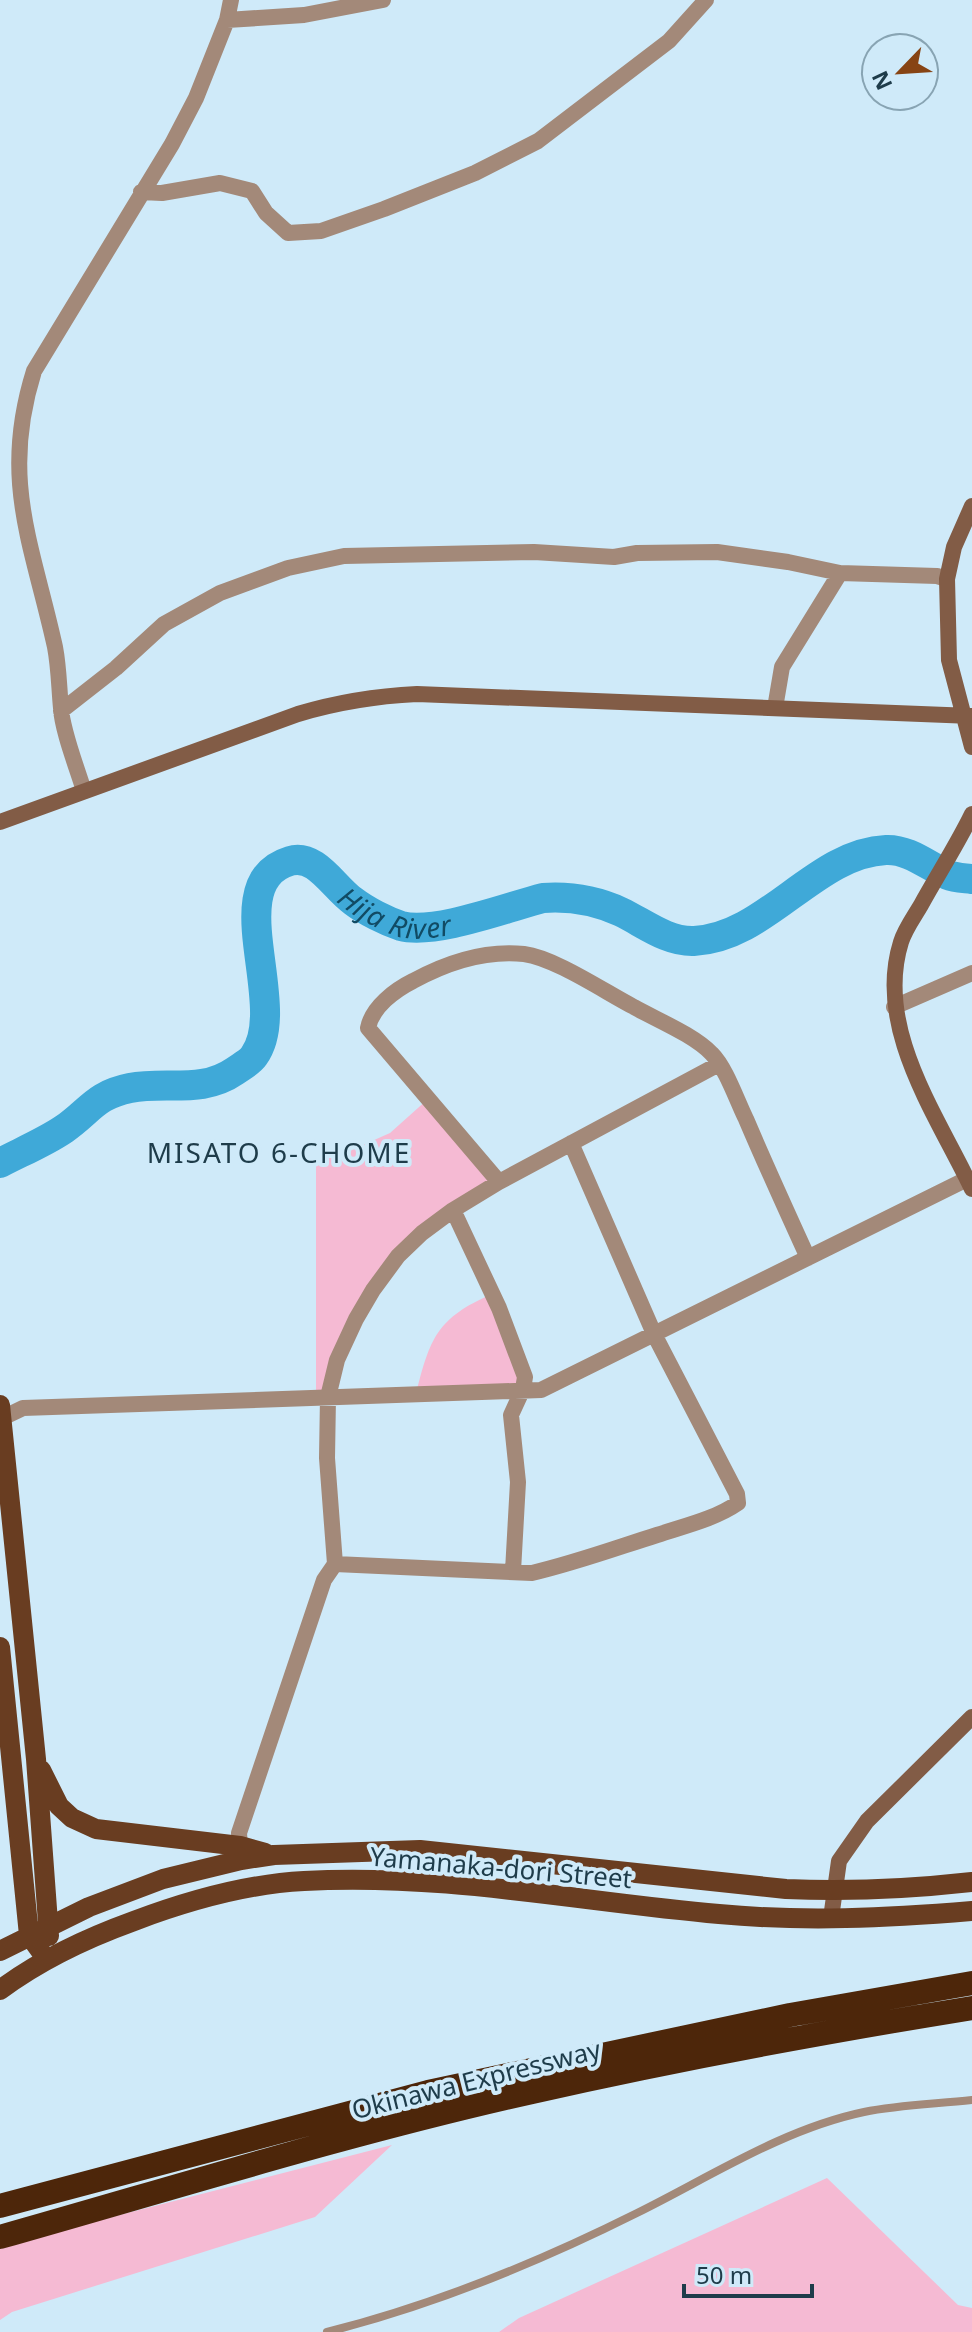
<svg xmlns="http://www.w3.org/2000/svg" width="972" height="2332" font-family="'Noto Sans',sans-serif">
	<style>
		.green { fill: #f5bad3 }
		.lines { fill: none; stroke-linecap: round; stroke-linejoin: round }
		.river { stroke: #3fa9d8; stroke-width: 30 }
		.lane { stroke: #a38979; stroke-width: 8 }
		.street { stroke: #a38979; stroke-width: 16 }
		.secondary { stroke: #825c46; stroke-width: 16 }
		.primary { stroke: #693d21; stroke-width: 20 }
		.highway { stroke: #4d260a; stroke-width: 24 }
		.labels { text-anchor: middle; dominant-baseline: central; stroke-width: 8; stroke-linejoin: round; paint-order: stroke }
		.street-label { font-size: 26px; fill: #1e3c4a; stroke: #cfeaf9 }
		.water-label { font-size: 28px; font-style: italic; fill: #114b64; stroke: #cfeaf9 }
		.neighbourhood-label { font-size: 28px; letter-spacing: 2px; fill: #1e3c4a; stroke: #cfeaf9 }
	</style>
	<rect width="100%" height="100%" fill="#cfeaf9"/>
	<path class="green" d="M428,1099L499,1182L453,1210L373,1290L328,1397L316,1398V1158L345,1153L390,1133Z
		M492,1294L523,1389L416,1394C430,1338 437,1318 492,1294Z
		M392,2145L315,2217L12,2312L0,2320V2249L30,2238Z
		M827,2178L958,2305L972,2308V2332H499L519,2318Z"/>
	<g class="lines">
		<path class="river" id="s1" d="M0,1163C21,1152 45,1142 64,1129C90,1111 95,1095 130,1088C167,1081 202,1094 235,1071C242,1066 250,1062 254,1056C291,1005 217,883 290,861C316,853 334,888 353,901C366,911 386,921 401,926C435,935 508,907 543,898C571,896 595,900 621,912C644,923 667,942 694,941C766,938 815,853 886,850C909,849 928,866 948,875C955,878 964,878 972,879"/>
		<path class="lane" d="M327,2332C434,2305 539,2262 637,2213C710,2177 783,2129 864,2112C899,2105 936,2104 972,2100"/>
		<path class="street" d="M227,20L304,15L383,0
			M141,192L162,193L220,183L252,191L266,213L288,233L321,231L384,209L475,173L538,141L669,41L706,0
			M775,708L782,667L840,573
			M61,711L116,668L164,624L220,593L288,568L344,556L534,552L614,557L637,553L717,552L788,562L840,573L937,576L947,579
			M84,791C77,768 62,730 61,708C59,688 59,668 55,647C32,543 0,479 34,371L172,144L196,98L227,20L231,0
			M894,1007L972,973
			M499,1182L368,1028C372,1007 395,990 413,981C446,963 486,950 524,954C555,958 605,992 634,1007C657,1020 694,1035 712,1054C726,1068 737,1101 746,1119C766,1166 787,1212 808,1258
			M453,1210L499,1308L525,1377L523,1389L511,1415L518,1482L513,1571
			M0,1419L23,1408L541,1390L967,1179
			M335,1564L532,1573C575,1563 616,1548 657,1535C684,1526 715,1519 738,1503L737,1494L655,1336L571,1143
			M240,1846L239,1833L324,1580L335,1564L327,1458L328,1397L337,1360L356,1319L373,1290L398,1256L422,1233L453,1210L499,1182L719,1064"/>
		<path class="secondary" d="M972,506L954,547L947,579L949,660L972,747
			M972,814C957,845 938,874 921,905C914,917 905,929 901,942C874,1028 937,1115 972,1189
			M0,822L298,714C338,702 376,696 417,694L972,716
			M831,1918L839,1861L867,1821L972,1717"/>
		<path class="primary" d="M0,1405L36,1759L49,1936
			M0,1647L29,1935L47,1960
			M41,1770L59,1806L72,1818L96,1829L240,1846L265,1853
			M0,1951L89,1907L163,1879L241,1860L274,1855L420,1850L786,1889C849,1892 909,1889 972,1882
			M0,1990C40,1960 87,1938 134,1921C187,1901 246,1884 304,1881C443,1873 581,1902 719,1914C803,1922 888,1918 972,1911"/>
		<path class="highway" d="M0,2206L428,2092L790,2015L972,1983
			M0,2237C177,2187 353,2132 532,2092C678,2059 824,2032 972,2008"/>
	</g>
	<g class="labels">
		<g class="street-label">
			<text transform="translate(501 1867) rotate(5)">Yamanaka-dori Street</text>
			<text transform="translate(476 2079) rotate(-14)">Okinawa Expressway</text>
		</g>
		<g class="water-label">
			<text stroke="none"><textPath href="#s1" startOffset="620">Hija River</textPath></text>
		</g>
		<g class="neighbourhood-label">
			<text x="279" y="1152">MISATO 6-CHOME</text>
		</g>
	</g>
	<g transform="translate(900 72) rotate(245)"><circle r="38" fill="#cfeaf9" stroke="#88a4b3" stroke-width="2"/>
	<path d="M0-6L14 30L0 20L-14 30Z" fill="#874414"/>
	<text y="-12" font-size="22" font-weight="bold" text-anchor="middle" fill="#1e3c4a">N</text>
	</g>
	<path d="M684 2284v12h128v-12" fill="none" stroke="#1e3c4a" stroke-width="4"/>
	<text x="696" y="2284" font-size="24" fill="#1e3c4a" stroke="#cfeaf9" stroke-width="6" paint-order="stroke">50 m</text>
</svg>
